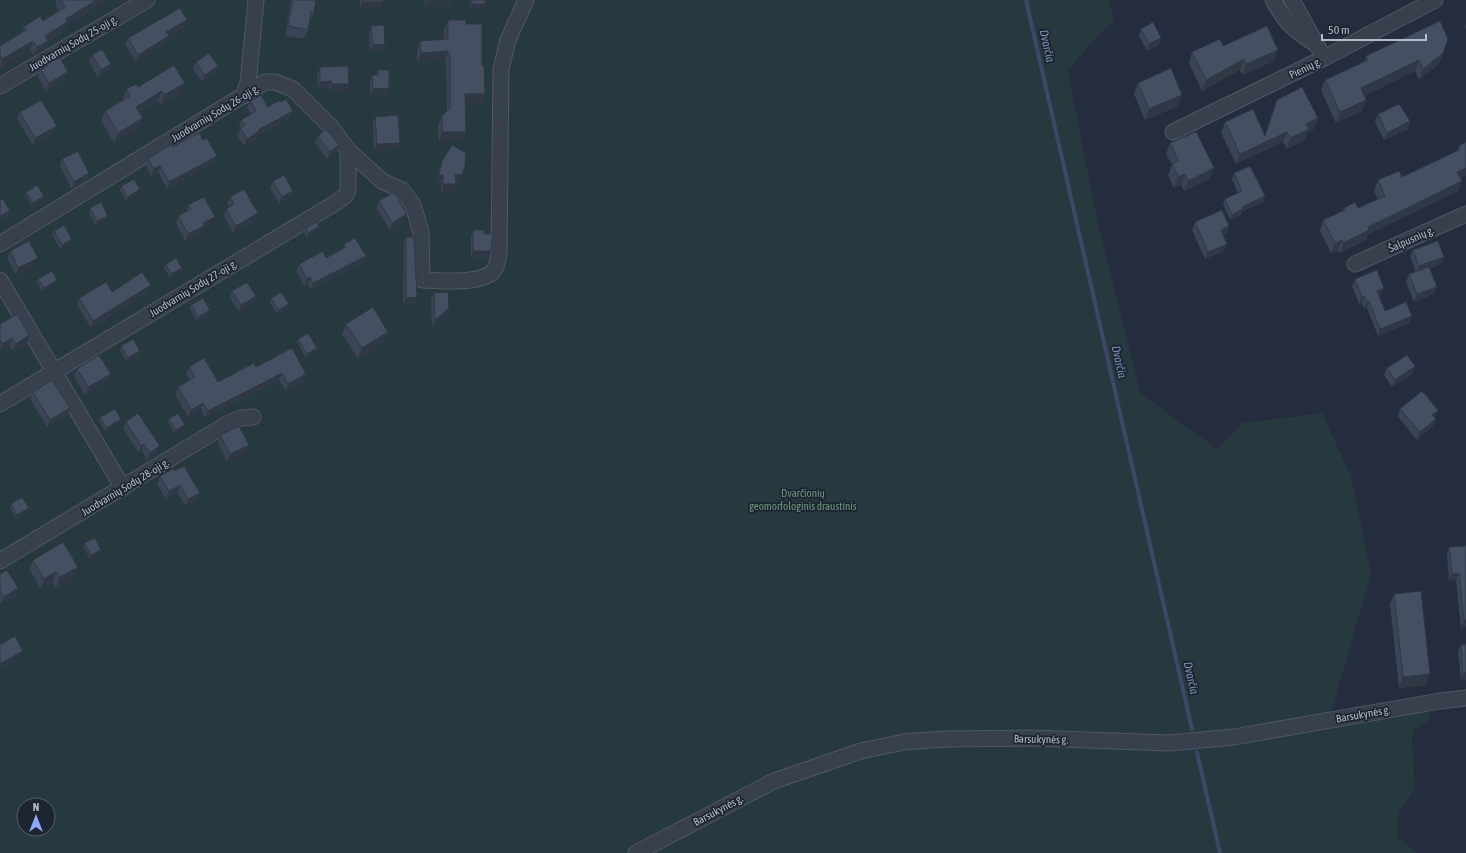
<svg xmlns="http://www.w3.org/2000/svg" width="1466" height="853" font-family="'Asap Condensed',sans-serif">
	<style>
		.green { fill: #26393e; fill-rule: evenodd }
		.lines { fill: none; stroke-linecap: round; stroke-linejoin: round }
		.stream { stroke: #394966; stroke-width: 4 }
		.minor-casing { stroke: #505765; stroke-width: 17 }
		.minor { stroke: #383f4d; stroke-width: 15 }
		.wall { fill: #3b4454 }
		.shaded-wall { fill: #303745 }
		.building { fill: #454f62; stroke: #303745 }
		.labels { text-anchor: middle; dominant-baseline: central; stroke-width: 3.5; stroke-linejoin: round; paint-order: stroke }
		.street-label { font-size: 11px; fill: #b4bac9; stroke: #1d2432 }
		.park-label { font-size: 11px; fill: #6b9979; stroke: #1d2432 }
		.water-label { font-size: 12px; font-style: italic; fill: #7c8eb0; stroke: #1d2432 }
	</style>
	<rect width="100%" height="100%" fill="#242c3d"/>
	<path class="green" d="M0,0H1109L1114,21L1086,49L1068,71L1098,224L1140,393L1217,449L1242,423L1322,413L1351,476L1371,574L1331,713L1429,707V721L1414,730L1412,740L1415,789L1399,812L1397,837L1418,853H0ZM24,805H48V829H24Z"/>
	<g class="lines">
		<path class="stream" d="M1026,0L1192,729
			M1197,752L1220,853"/>
		<defs>
			<path id="minor" d="M1273,0C1286,23 1292,29 1314,43
				M1292,0L1324,58
				M0,86L147,0
				M243,96L248,83L256,0
				M1173,132L1324,58L1435,0
				M0,244L265,82H275L293,89L331,127L348,150L382,181L402,190L413,205L421,232L422,280C440,280 483,286 495,269C497,265 498,258 499,254L501,69L508,40L526,0
				M1355,264L1466,214
				M0,280L123,488
				M0,404L337,202L346,195L348,190V150
				M0,561L229,423L241,418L253,417
				M636,853L774,781L861,751L904,742L944,739L1031,738L1169,743L1234,737L1440,701L1466,698"/>
		</defs>
		<use href="#minor" class="minor-casing"/>
		<use href="#minor" class="minor"/>
	</g>
	<path class="wall" d="M56,0H107L66,26L64,31L48,41L45,49L34,56L30,50L0,68V46L22,33L24,27L43,21L59,11L55,3Z
		M291,0H316L314,12L310,21L308,30L304,39L285,36Z
		M360,0H383V2L380,9H360Z
		M425,0H452L449,7H425Z
		M470,0H485V4L484,8H470Z
		M448,20L466,24L481,103L465,104L466,132L462,142H439L438,125L442,116L447,111L446,63L445,61L417,62V51L420,41L444,39V30Z
		M1466,23V30L1465,27Z
		M185,26L169,36L166,43L136,62L125,45L128,38Z
		M371,26L383,51L370,52L369,33Z
		M1141,29L1161,38L1159,45L1147,51L1139,36Z
		M1448,39L1439,64L1419,80L1415,71L1364,96L1362,111L1336,123L1321,90L1325,80L1365,61L1366,56Z
		M1223,46L1274,61L1242,75L1240,70L1202,91L1189,63L1192,52Z
		M92,55L109,71L98,77L89,62Z
		M196,62L218,66L215,73L202,82L193,69Z
		M46,64L68,72L65,79L46,91L38,77L41,70L45,67Z
		M320,67L349,84L346,91L329,92V88L318,89L317,75Z
		M378,70L389,88L387,96H370V83L372,75H376Z
		M185,83L181,93L161,105L158,101L139,112L143,118L139,128L114,143L101,121L105,111L124,100L123,99L126,89L138,87Z
		M1138,83L1182,95L1178,106L1145,120L1134,94Z
		M1277,100L1318,118L1314,129L1308,132L1305,140L1287,149L1283,142L1236,164L1221,133L1225,122L1265,136Z
		M250,101L268,107L290,118L257,136V139L244,146L237,135L240,129L239,127L241,120L251,114L247,108Z
		M20,112L54,133L33,146L17,119Z
		M1378,114L1408,129L1384,140L1375,122Z
		M375,117L400,143L397,150L374,151L373,124Z
		M318,136L339,145L336,152L327,159L315,143Z
		M203,140L217,156L214,163L167,189L158,172L151,176L146,166L148,159L173,147Z
		M1170,143L1210,179L1184,191L1181,185L1174,188L1168,175L1172,165L1166,154Z
		M1459,146L1461,179L1458,191L1367,235L1366,240L1340,253L1338,250L1331,253L1320,231L1323,220L1342,211L1344,208H1358L1378,199L1374,191L1378,180L1402,177L1457,151Z
		M62,159L87,180L72,189L60,166Z
		M442,161L465,167L460,182H456V184L453,192H441V183H436L440,168Z
		M1234,173L1265,196L1263,202L1242,212L1241,215L1230,220L1223,204L1225,199L1238,193L1232,179Z
		M273,181L293,191L290,198L279,204L270,189Z
		M121,186L138,193L126,200L120,190Z
		M26,192L43,199L32,206L25,195Z
		M230,197L256,220L233,233L224,216L226,209L229,207L227,204Z
		M379,201L407,214L404,221L390,230L376,208Z
		M188,205L212,224L203,229L202,233L185,241L176,223L178,216L186,212Z
		M90,208L106,219L95,225L89,212Z
		M1195,222L1229,226L1227,234L1223,235L1227,244L1224,251L1205,259L1192,230Z
		M319,227L317,231L307,237L304,232L306,228Z
		M473,230L484,234L491,251L489,258H471V237Z
		M54,231L72,239L71,243L60,249L52,235Z
		M406,237L417,297L415,304H403L404,243Z
		M344,244L366,256L364,262L311,289L308,284L304,286L296,271L299,264L326,258L343,249Z
		M1413,250L1444,257L1441,264L1430,269L1437,287L1434,294L1414,302L1406,282L1409,274L1416,272L1410,257Z
		M10,251L35,265L16,275L7,258Z
		M166,264L182,268L181,272L170,278L164,268Z
		M38,279L57,280L55,284L42,292L37,282Z
		M1355,279L1381,295L1379,296L1385,311L1412,316L1409,323L1378,336L1367,308L1364,309L1362,303L1359,304L1352,286Z
		M232,291L256,296L253,303L239,312L230,298Z
		M112,292H148L91,328L77,305L79,298Z
		M434,293L446,316L432,327L431,300Z
		M271,298L287,308L277,314L270,302Z
		M191,305L209,314L197,321L190,309Z
		M0,324L27,343L13,351L9,345L0,351Z
		M346,324L388,332L384,343L358,359L342,334Z
		M298,339L317,348L316,352L306,358L297,342Z
		M121,346L140,351L139,355L127,362L120,350Z
		M189,367L218,382L256,367L306,374L304,382L286,391L279,380L205,418L201,410L188,417L175,394L178,387L190,380L186,374Z
		M1387,368L1412,374L1392,387L1384,375Z
		M77,369L111,374L108,381L85,395L74,376Z
		M33,392L67,415L47,427L30,399Z
		M1400,409L1435,417V418L1436,419L1433,426L1417,440L1398,417Z
		M100,417L119,423L105,431L99,421Z
		M169,419L185,425L184,428L175,434L168,422Z
		M126,422L157,454L147,460L142,451L139,453L123,429Z
		M220,435L249,445L246,452L227,462L218,443Z
		M174,471L200,493L197,500L186,506L177,492L166,499L157,484L160,476Z
		M11,504L27,512L16,518L10,508Z
		M84,543L101,550L100,553L90,559L83,546Z
		M1466,546V627L1461,628L1456,580L1449,581L1447,554L1449,547Z
		M33,560L78,567L74,578L56,588L52,583L41,589L29,570Z
		M0,574L16,596L1,604L0,602Z
		M1394,594L1426,685L1399,688L1390,604Z
		M1466,644V680H1461L1458,652L1461,645Z"/>
	<path class="shaded-wall" d="M96,0H107L66,26L64,31L42,44L45,36L66,19Z
		M427,0H452L449,7H425Z
		M363,2H383L380,9H360Z
		M472,4H485L484,8H470Z
		M187,20L185,26L164,39L166,32Z
		M169,36L166,43L136,62L138,55Z
		M1161,38L1159,45L1147,51L1149,44Z
		M33,41L30,50L0,68L2,59Z
		M48,41L45,49L34,56L37,47Z
		M385,44L383,51L370,52L373,45Z
		M1278,50L1274,61L1242,75L1246,64Z
		M448,51L445,61L417,62L421,53Z
		M1443,53L1439,64L1419,80L1423,69Z
		M1244,59L1240,70L1202,91L1206,80Z
		M1419,60L1415,71L1357,99L1361,88Z
		M111,64L109,71L98,77L101,70Z
		M218,66L215,73L202,82L205,75Z
		M68,72L65,79L46,91L49,83Z
		M331,81L329,88L318,89L320,82Z
		M185,83L181,93L161,105L164,95Z
		M332,84H349L346,91L329,92Z
		M389,88L387,96H370L373,89Z
		M162,91L158,101L132,116L136,107Z
		M465,94H485L481,103L462,104Z
		M1182,95L1178,106L1145,120L1149,109Z
		M1366,100L1362,111L1336,123L1340,112Z
		M293,111L290,118L257,136V139L244,146L247,139L258,130Z
		M143,118L139,128L114,143L118,133Z
		M1318,118L1314,129L1308,132L1305,140L1287,149L1290,138L1306,124Z
		M1410,121L1408,129L1384,140L1387,133Z
		M57,126L54,133L33,146L35,138Z
		M442,132H466L462,142H439Z
		M1287,132L1283,142L1236,164L1240,154Z
		M400,143L397,150L374,151L377,144Z
		M339,145L336,152L327,159L330,152Z
		M217,156L214,163L167,189L169,182Z
		M160,166L158,172L151,176L154,169Z
		M465,167L460,182H453L455,175Z
		M1214,168L1210,179L1184,191L1188,181Z
		M1466,168V176L1454,182L1457,172Z
		M89,173L87,180L72,189L74,182Z
		M1185,174L1181,185L1174,188L1178,177Z
		M439,175H443L441,183H436Z
		M1462,181L1458,191L1367,235L1366,240L1340,253L1343,243L1368,227Z
		M443,184H456L453,192H441Z
		M140,189L138,193L126,200L127,197Z
		M293,191L290,198L279,204L282,197Z
		M44,196L43,199L32,206L33,203Z
		M1265,196L1263,202L1242,212L1241,215L1230,220L1232,215L1242,207Z
		M10,211L7,218L0,222V216Z
		M258,213L256,220L233,233L236,226Z
		M407,214L404,221L390,230L392,223Z
		M108,216L106,219L95,225L97,221Z
		M215,217L212,224L203,229L202,233L185,241L188,234L203,223Z
		M1229,226L1227,234L1218,238L1221,230Z
		M319,227L317,231L307,237L308,233Z
		M72,239L71,243L60,249L62,245Z
		M1342,240L1338,250L1331,253L1335,243Z
		M1227,244L1224,251L1205,259L1208,252Z
		M473,251H491L489,258H471Z
		M366,256L364,262L311,289L313,283Z
		M1444,257L1441,264L1417,274L1419,266Z
		M38,258L35,265L16,275L18,268Z
		M182,268L181,272L170,278L171,274Z
		M310,277L308,284L304,286L307,279Z
		M57,280L55,284L42,292L44,288Z
		M151,285L148,292L91,328L93,321Z
		M1437,287L1434,294L1414,302L1417,294Z
		M1384,288L1381,295L1374,298L1377,291Z
		M256,296L253,303L239,312L241,305Z
		M1364,296L1362,303L1359,304L1362,297Z
		M417,297L415,304H403L406,298Z
		M1369,301L1367,308L1364,309L1367,302Z
		M289,304L287,308L277,314L278,310Z
		M449,308L446,316L432,327L435,320Z
		M210,310L209,314L197,321L198,317Z
		M1412,316L1409,323L1378,336L1380,329Z
		M388,332L384,343L358,359L362,348Z
		M29,335L27,343L13,351L16,344Z
		M12,338L9,345L0,351L2,344Z
		M317,348L316,352L306,358L307,354Z
		M140,351L139,355L127,362L128,358Z
		M1415,366L1412,374L1392,387L1395,380Z
		M282,373L279,380L205,418L208,411Z
		M111,374L108,381L85,395L88,387Z
		M306,374L304,382L286,391L288,384Z
		M203,403L201,410L188,417L191,410Z
		M70,408L67,415L47,427L50,420Z
		M1438,410L1435,417L1430,422L1432,415Z
		M121,419L119,423L105,431L106,428Z
		M1436,419L1433,426L1417,440L1420,432Z
		M185,425L184,428L175,434L176,430Z
		M144,444L142,451L139,453L141,446Z
		M249,445L246,452L227,462L230,454Z
		M160,446L157,454L147,460L150,453Z
		M180,485L177,492L166,499L169,491Z
		M200,493L197,500L186,506L188,499Z
		M29,508L27,512L16,518L17,515Z
		M101,550L100,553L90,559L91,555Z
		M78,567L74,578L56,588L60,577Z
		M56,572L52,583L41,589L44,579Z
		M1459,573L1456,580L1449,581L1452,574Z
		M18,588L16,596L1,604L4,597Z
		M1464,620H1466V627L1461,628Z
		M23,651L20,658L0,669V664Z
		M1463,673H1466V680H1461Z
		M1430,674L1426,685L1399,688L1403,677Z"/>
	<path class="building" d="M61,0H96L66,19L67,22L45,36L48,41L37,47L33,41L2,59L0,55V46L26,30L24,27L40,16L43,21L65,7Z
		M293,0H316L314,12L311,11L308,30L288,26Z
		M363,0H383V2H363Z
		M472,0H485V4H472Z
		M180,8L187,20L166,32L169,36L138,55L128,38Z
		M448,20H466V24H482V66H484L485,94H465L466,132H442V116L450,108V54L448,51L421,53L420,41L448,39Z
		M1440,21L1448,39L1443,53L1423,69L1419,60L1361,88L1366,100L1340,112L1325,80L1368,60L1366,56Z
		M1153,22L1161,38L1149,44L1141,29Z
		M384,25L385,44L373,45L371,26Z
		M1267,26L1278,50L1246,64L1244,59L1206,80L1192,52L1220,39L1223,46Z
		M102,49L111,64L101,70L92,55Z
		M209,53L218,66L205,75L196,62Z
		M57,57L58,59L60,58L68,72L49,83L41,70L47,66L46,64Z
		M174,65L185,83L164,95L162,91L136,107L143,118L118,133L105,111L130,96L126,89L136,84L138,87Z
		M348,66L349,84H332L331,81L320,82V67Z
		M1171,68L1182,95L1149,109L1138,83Z
		M378,70H389V88L373,89L372,75H378Z
		M1302,87L1318,118L1306,124L1309,129L1290,138L1287,132L1240,154L1225,122L1253,109L1265,136L1277,100Z
		M261,95L268,107L280,100L281,102L286,99L293,111L258,130L259,131L247,139L240,128L245,125L241,120L256,111L250,101Z
		M41,100L57,126L35,138L20,112Z
		M1399,104L1410,121L1387,133L1378,114Z
		M398,115L400,143L377,144L375,117Z
		M326,129L339,145L330,152L318,136Z
		M1195,132L1197,133L1214,168L1188,181L1185,174L1178,177L1172,164L1179,161L1170,143Z
		M199,133L203,140L207,138L217,156L169,182L160,166L154,169L148,159L172,144L173,147Z
		M1466,142V168L1457,172L1462,181L1368,227L1369,230L1343,243L1342,240L1335,243L1323,220L1345,210L1344,208L1355,202L1358,208L1385,196L1378,180L1399,171L1402,177L1459,150V146Z
		M452,145L466,153L465,167L462,174L455,175L456,184H443V175H439L442,161Z
		M78,151L89,173L74,182L62,159Z
		M1250,166L1265,196L1242,207L1243,209L1232,215L1225,199L1242,191L1234,173Z
		M284,175L293,191L282,197L273,181Z
		M134,179L140,189L127,197L121,186Z
		M37,185L44,196L33,203L26,192Z
		M244,189L258,213L236,226L226,209L234,204L230,197Z
		M394,192L407,214L392,223L379,201Z
		M204,197L215,217L203,223L204,226L188,234L178,216L191,209L188,205Z
		M3,199L10,211L0,216V200Z
		M101,202L108,216L97,221L90,208Z
		M1222,210L1229,226L1221,230L1227,244L1208,252L1195,222Z
		M316,222L319,227L308,233L306,228Z
		M64,225L72,239L62,245L54,231Z
		M473,230H484V234H493L491,251H473Z
		M406,237H414L417,297L406,298Z
		M355,238L366,256L313,283L310,277L307,279L299,264L323,251L326,258L346,247L344,244Z
		M29,241L38,258L18,268L10,251Z
		M1438,241L1444,257L1419,266L1413,250Z
		M176,258L182,268L171,274L166,264Z
		M1429,267L1437,287L1417,294L1409,274Z
		M1377,270L1384,288L1377,291L1385,311L1406,302L1412,316L1380,329L1369,301L1367,302L1364,296L1362,297L1355,279Z
		M52,271L57,280L44,288L38,279Z
		M142,272L151,285L93,321L79,298L106,282L112,292Z
		M247,282L256,296L241,305L232,291Z
		M281,292L289,304L278,310L271,298Z
		M448,292L449,308L435,320L434,293Z
		M203,298L210,310L198,317L191,305Z
		M373,307L388,332L362,348L346,324Z
		M17,314L29,335L16,344L12,338L2,344L0,340V324Z
		M308,333L317,348L307,354L298,339Z
		M133,339L140,351L128,358L121,346Z
		M292,348L306,374L288,384L282,373L208,411L203,403L191,410L178,387L195,377L189,367L204,358L218,382L254,363L256,367Z
		M99,355L111,374L88,387L77,369Z
		M1407,355L1415,366L1395,380L1387,368Z
		M52,380L70,408L50,420L33,392Z
		M1422,391L1438,410L1432,415L1436,419L1420,432L1400,409Z
		M115,409L121,419L106,428L100,417Z
		M138,413L160,446L150,453L144,444L141,446L126,422Z
		M178,413L185,425L176,430L169,419Z
		M239,426L249,445L230,454L220,435Z
		M184,466L200,493L188,499L180,485L169,491L160,476L173,469L174,471Z
		M22,497L29,508L17,515L11,504Z
		M95,538L101,550L91,555L84,543Z
		M63,542L78,567L60,577L56,572L44,579L33,560Z
		M1466,546V620H1464L1459,573L1452,574L1449,547Z
		M7,570L18,588L4,597L0,590V574Z
		M1421,591L1430,674L1403,677L1394,594Z
		M15,636L23,651L0,664V645Z
		M1466,644V673H1463L1461,645Z"/>
	<g class="labels">
		<g class="street-label">
			<text transform="translate(73 43) rotate(-30)">Juodvarnių Sodų 25-oji g.</text>
			<text transform="translate(1305 68) rotate(-26)">Pienių g.</text>
			<text transform="translate(215 113) rotate(-31)">Juodvarnių Sodų 26-oji g.</text>
			<text transform="translate(1411 239) rotate(-24)">Šalpusnių g.</text>
			<text transform="translate(193 288) rotate(-31)">Juodvarnių Sodų 27-oji g.</text>
			<text transform="translate(125 487) rotate(-31)">Juodvarnių Sodų 28-oji g.</text>
			<text transform="translate(1363 714) rotate(-10)">Barsukynės g.</text>
			<text transform="translate(1041 739) rotate(1)">Barsukynės g.</text>
			<text transform="translate(718 810) rotate(-28)">Barsukynės g.</text>
		</g>
		<g class="park-label">
			<text x="803" y="493">Dvarčionių<tspan x="803" dy="13">geomorfologinis draustinis</tspan></text>
		</g>
		<g class="water-label">
			<text transform="translate(1047 46) rotate(77)">Dvarčia</text>
			<text transform="translate(1119 362) rotate(77)">Dvarčia</text>
			<text transform="translate(1191 678) rotate(77)">Dvarčia</text>
		</g>
	</g>
	<g transform="translate(36 817)"><circle r="19" fill="#1d2432" stroke="#59606e"/>
	<path d="M0-3L7 15L0 10L-7 15Z" fill="#8aaaf7"/>
	<text y="-6" font-size="11" font-weight="bold" text-anchor="middle" fill="#b4bac9">N</text>
	</g>
	<path d="M1322 34v6h104v-6" fill="none" stroke="#b4bac9" stroke-width="2"/>
	<text x="1328" y="34" font-size="12" fill="#b4bac9" stroke="#1d2432" stroke-width="3" paint-order="stroke">50 m</text>
</svg>
